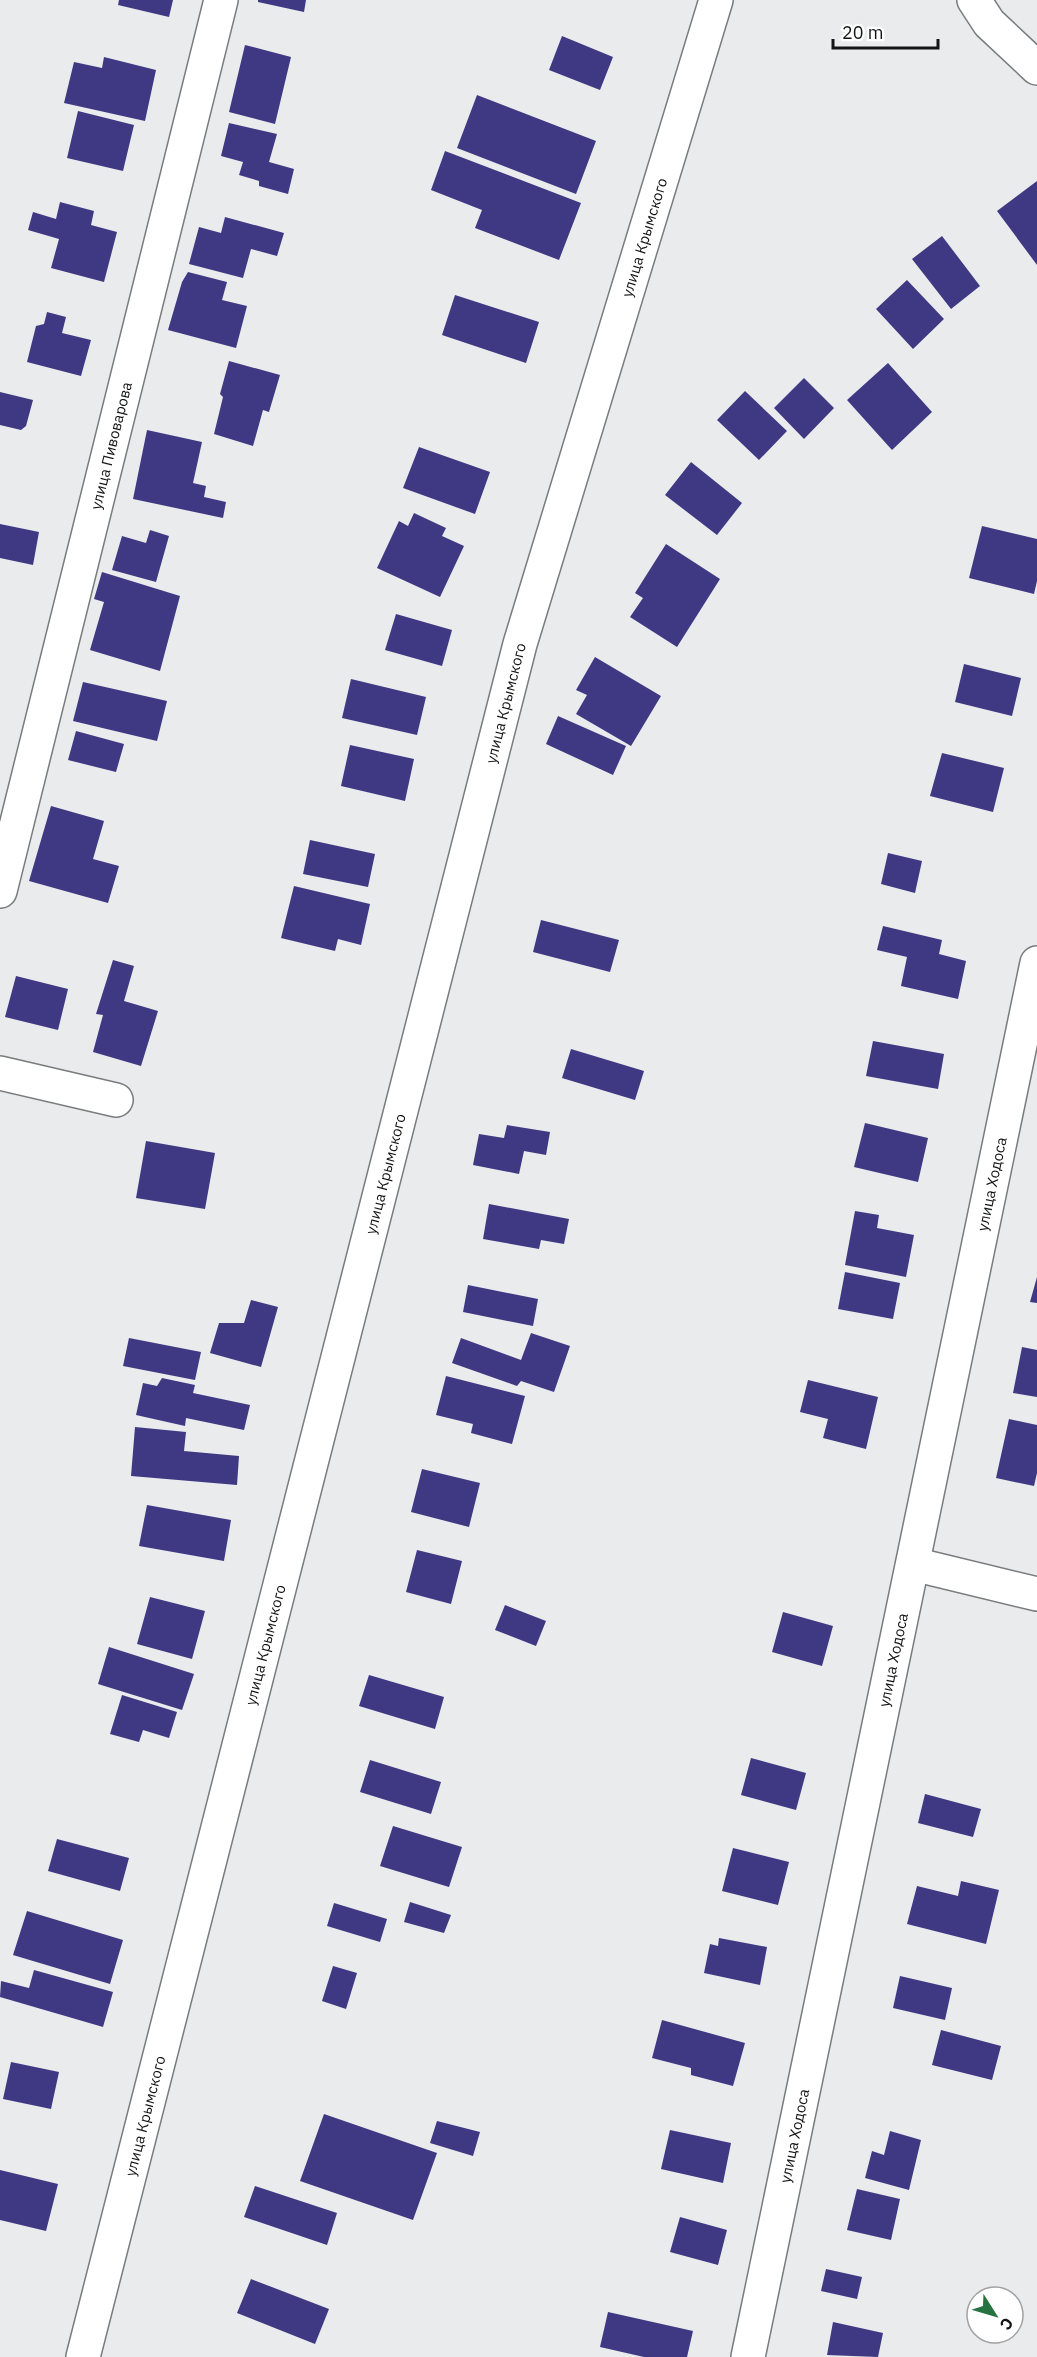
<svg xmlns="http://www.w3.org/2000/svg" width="1037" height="2357" font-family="'IBM Plex Sans',sans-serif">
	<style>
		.building { fill: #3f3983 }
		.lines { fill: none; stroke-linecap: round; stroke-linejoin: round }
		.minor-casing { stroke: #797c7d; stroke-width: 36 }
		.minor { stroke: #fff; stroke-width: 33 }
		.labels { text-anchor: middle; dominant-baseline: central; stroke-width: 6; stroke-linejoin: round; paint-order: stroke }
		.street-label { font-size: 15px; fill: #131414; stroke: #fff }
	</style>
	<rect width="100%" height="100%" fill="#e9ebed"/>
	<path class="building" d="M119,0H173L169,17L118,5Z
		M258,0H306L304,12L258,2Z
		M562,36L613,57L600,90L549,70Z
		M245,45L291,57L275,124L229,112Z
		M104,57L156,70L145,121L64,103L74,62L102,68Z
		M477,95L596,141L576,194L457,148Z
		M78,111L134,125L123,171L67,158Z
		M229,123L277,134L269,162L294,169L288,194L259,186V181L239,175L243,162L221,156Z
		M445,151L581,203L559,260L475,228L482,210L431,190Z
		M1037,181V265L997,211Z
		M60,202L94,211L91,225L117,232L104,282L51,268L59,239L28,230L33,212L56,219Z
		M225,217L284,233L277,256L251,249L243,278L189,264L199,227L221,233Z
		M942,236L980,286L951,309L912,259Z
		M188,272L227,282L222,300L247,306L236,348L168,330L182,282Z
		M907,280L944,319L913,349L876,309Z
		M455,295L539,322L526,363L442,335Z
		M47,312L66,317L62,333L91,340L81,376L27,362L36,326L44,324Z
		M229,361L280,375L269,412L263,410L253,446L214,434L223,397L220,394Z
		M888,363L932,412L892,450L847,400Z
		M804,378L834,408L804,439L774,408Z
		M745,391L787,431L759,460L717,420Z
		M0,392L33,400L26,426L21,430L0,425Z
		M147,430L202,442L193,483L206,486L204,497L226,502L223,518L133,499Z
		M419,447L490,472L475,514L403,488Z
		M691,462L742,503L717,535L665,495Z
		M414,513L446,528L442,536L464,546L440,597L377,568L399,521L408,526Z
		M0,524L39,532L33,565L0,558Z
		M982,526L1037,539V581L1034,594L969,578Z
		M150,530L169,536L156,582L112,570L122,536L146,543Z
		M666,544L720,579L677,647L630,617L643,598L635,593Z
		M102,572L180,596L160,671L90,650L104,602L94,599Z
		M396,614L452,630L442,666L385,650Z
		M595,657L661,696L631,746L576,714L587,695L576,690Z
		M964,664L1021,678L1012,716L955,702Z
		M351,679L426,697L417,735L342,718Z
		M83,682L167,701L157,741L73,721Z
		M558,716L626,746L613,775L546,744Z
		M76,731L124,744L116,772L68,760Z
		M350,745L414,759L405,801L341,786Z
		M942,753L1004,768L993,812L930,796Z
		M51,806L104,821L93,859L119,866L108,903L29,881Z
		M310,840L375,854L368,887L303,874Z
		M888,853L922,861L915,893L881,884Z
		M294,886L370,904L361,945L338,939L335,951L281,938Z
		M541,920L619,940L610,972L533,952Z
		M883,926L942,940L939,954L966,961L958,999L901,986L907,957L877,950Z
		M113,960L134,966L124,1001L158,1011L141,1066L93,1052L103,1015L96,1014Z
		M16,976L68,989L58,1030L5,1017Z
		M873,1041L944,1054L938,1089L866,1076Z
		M571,1049L644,1071L635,1100L562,1078Z
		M865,1123L928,1138L918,1182L854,1167Z
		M507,1125L550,1132L546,1155L524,1151L519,1174L473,1165L479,1134L504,1138Z
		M146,1141L215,1153L205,1209L136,1198Z
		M489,1204L569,1219L564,1244L541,1240L539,1249L483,1239Z
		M855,1211L879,1215L877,1228L914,1235L906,1277L845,1265Z
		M845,1272L900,1283L893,1319L838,1309Z
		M1037,1277V1303L1030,1302Z
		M468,1285L538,1299L533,1326L463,1312Z
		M251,1300L278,1307L261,1367L210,1353L219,1323H244Z
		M531,1333L570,1346L554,1392L521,1381L517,1386L452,1363L461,1338L521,1360Z
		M129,1338L201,1352L195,1380L123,1366Z
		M1022,1347L1037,1350V1397L1013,1393Z
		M446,1376L525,1396L512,1444L471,1433L473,1424L436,1415Z
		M162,1378L195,1385L193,1393L250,1405L244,1430L186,1418L185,1426L136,1415L143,1383L157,1386Z
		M808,1380L878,1397L866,1449L823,1438L828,1419L800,1412Z
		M1009,1419L1037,1425V1473L1034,1486L996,1478Z
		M135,1427L186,1432L184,1451L239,1456L237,1485L131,1476Z
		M422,1469L480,1483L469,1527L411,1512Z
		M147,1505L231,1520L224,1561L139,1546Z
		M417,1550L462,1561L451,1604L406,1592Z
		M150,1597L205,1611L192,1659L137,1644Z
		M505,1605L546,1621L536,1646L495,1630Z
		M783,1612L833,1626L822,1666L772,1652Z
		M109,1647L194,1674L182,1710L98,1684Z
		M369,1675L444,1697L435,1729L359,1706Z
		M122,1695L177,1712L169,1738L143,1730L139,1742L110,1734Z
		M751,1758L806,1773L796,1810L741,1795Z
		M370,1760L441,1782L431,1814L360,1792Z
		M925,1794L981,1809L973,1837L918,1823Z
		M393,1826L462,1847L449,1887L380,1866Z
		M57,1839L129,1858L120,1891L48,1871Z
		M733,1848L789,1862L778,1905L722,1891Z
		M961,1881L999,1890L986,1944L907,1924L917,1886L958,1896Z
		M410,1902L451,1915L444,1933L404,1922Z
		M334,1903L387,1919L380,1942L327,1926Z
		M27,1911L123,1940L110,1984L13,1955Z
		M719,1938L767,1947L760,1985L704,1973L710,1944L718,1946Z
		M333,1966L357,1973L346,2009L322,2001Z
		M34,1970L113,1992L103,2027L0,1997L1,1981L29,1988Z
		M900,1976L952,1988L945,2020L893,2008Z
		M662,2020L745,2043L733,2086L691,2075V2068L652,2058Z
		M941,2030L1001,2046L992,2080L932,2065Z
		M11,2062L59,2072L51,2109L3,2099Z
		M324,2114L437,2153L413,2220L300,2181Z
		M437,2121L480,2132L473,2156L430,2143Z
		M670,2130L731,2143L723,2183L661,2169Z
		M890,2131L921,2140L909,2190L865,2178L872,2151L884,2155Z
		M0,2170L58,2184L46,2231L0,2220Z
		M255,2186L337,2213L327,2245L244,2217Z
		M857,2189L900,2199L891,2240L847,2230Z
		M680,2217L727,2230L718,2265L670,2252Z
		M826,2269L862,2277L857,2299L821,2291Z
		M251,2279L329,2309L315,2344L237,2313Z
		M608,2312L693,2331L687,2357H644L600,2347Z
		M833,2322L883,2333L878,2357L827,2355Z"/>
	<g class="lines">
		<defs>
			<g id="minor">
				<path d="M974,0L989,23L1037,68"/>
				<path id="s1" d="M0,891L221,0"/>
				<path d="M0,1073L116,1100"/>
				<path d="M913,1564L1037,1594"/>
				<path id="s2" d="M83,2357L520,644L716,0"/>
				<path id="s3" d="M748,2357L1037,963"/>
			</g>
		</defs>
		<use href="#minor" class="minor-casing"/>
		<use href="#minor" class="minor"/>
	</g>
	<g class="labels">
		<g class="street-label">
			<text stroke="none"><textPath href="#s2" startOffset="2193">улица Крымского</textPath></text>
			<text stroke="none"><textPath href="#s1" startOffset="459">улица Пивоварова</textPath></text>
			<text stroke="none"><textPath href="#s2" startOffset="1707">улица Крымского</textPath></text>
			<text stroke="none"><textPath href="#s2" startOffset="1221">улица Крымского</textPath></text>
			<text stroke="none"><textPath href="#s3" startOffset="1198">улица Ходоса</textPath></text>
			<text stroke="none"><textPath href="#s2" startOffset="735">улица Крымского</textPath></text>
			<text stroke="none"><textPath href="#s3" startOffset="712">улица Ходоса</textPath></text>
			<text stroke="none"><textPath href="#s2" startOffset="249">улица Крымского</textPath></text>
			<text stroke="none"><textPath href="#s3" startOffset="226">улица Ходоса</textPath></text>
		</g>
	</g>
	<g transform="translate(995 2315) rotate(127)"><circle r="28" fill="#ffffff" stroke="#a1a1a1" stroke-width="1.5"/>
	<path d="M0-4.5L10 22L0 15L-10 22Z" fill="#267240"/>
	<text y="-9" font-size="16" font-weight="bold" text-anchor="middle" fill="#131414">С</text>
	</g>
	<path d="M833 39v9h105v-9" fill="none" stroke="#131414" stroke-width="3"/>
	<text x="842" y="39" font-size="18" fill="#131414" stroke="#ffffff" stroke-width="4.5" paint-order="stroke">20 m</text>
</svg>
